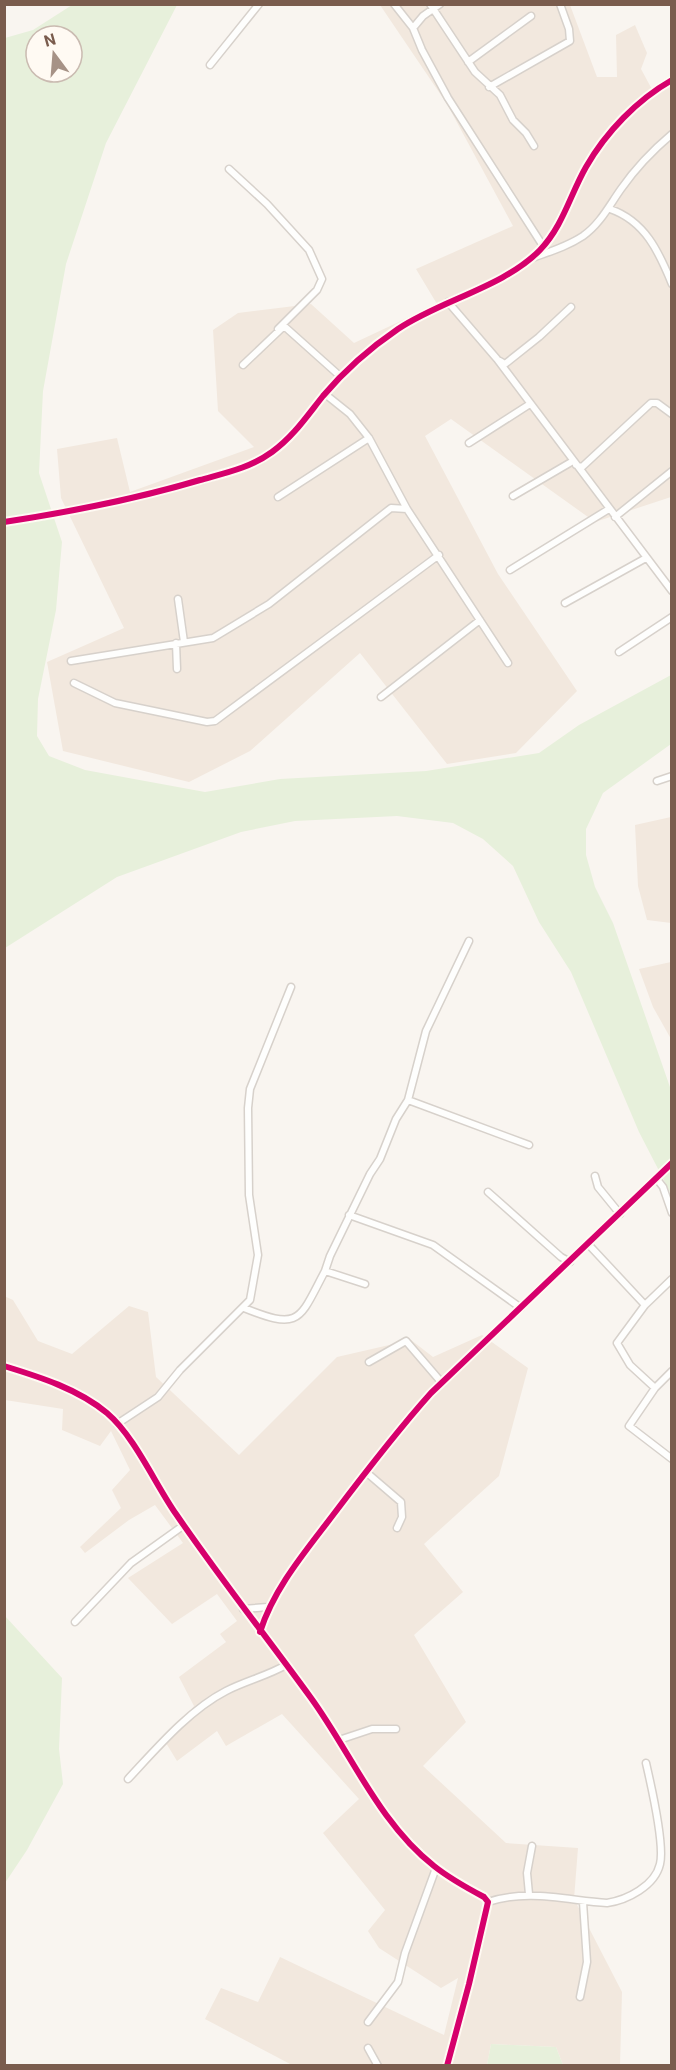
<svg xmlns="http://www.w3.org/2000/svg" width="676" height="2070" font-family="Roboto,sans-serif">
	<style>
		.residential { fill: #f2e8de }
		.green { fill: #e7f0db; fill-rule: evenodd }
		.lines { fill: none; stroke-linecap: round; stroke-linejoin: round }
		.street-casing { stroke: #d7d1cb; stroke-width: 9 }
		.street { stroke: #fefefd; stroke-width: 6 }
		.cycleway-casing { stroke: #fffaf3; stroke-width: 10 }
		.cycleway { stroke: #d6006c; stroke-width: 6 }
	</style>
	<rect width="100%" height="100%" fill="#f9f5f0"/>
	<path class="residential" d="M380,5H570L597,77H617L616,35L635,25L647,53L641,69L654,93L671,82V497L595,522L451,419L425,436L498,574L577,691L516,753L447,764L360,653L250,751L189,782L63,751L47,662L124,628L61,498L57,449L117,438L130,492L254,447L218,411L213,330L238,313L311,304L354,343L437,304L416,269L513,226L447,104Z
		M671,817V923L647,920L638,886L635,825Z
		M671,962H672L671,1039L653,1007L639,969Z
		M4,1296L13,1300L38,1341L72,1354L129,1306L148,1312L156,1377L239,1455L337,1357L411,1340L433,1357L482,1335L528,1368L499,1476L424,1544L463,1592L414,1635L466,1722L423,1766L506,1843L578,1848L574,1899L622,1992L620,2065H563L556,2047L491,2044L487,2065H292L205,2019L221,1988L258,2002L280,1957L444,2035L458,1978L441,1988L379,1948L368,1931L385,1910L323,1833L359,1799L282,1714L226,1746L217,1731L177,1761L166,1743L194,1706L179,1677L226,1642L220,1634L237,1621L217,1594L172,1624L128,1578L183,1543L155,1505L129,1520L85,1553L80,1547L121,1508L112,1490L130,1470L111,1431L100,1446L62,1430L63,1409L5,1400Z"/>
	<path class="green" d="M72,5H177L106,143L66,264L43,391L39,473L62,542L56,610L38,699L37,736L49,756L85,770L205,792L280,779L426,771L539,753L579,725L671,675V744L603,793L586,829V855L595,887L613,923L671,1090V1194L639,1132L571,972L539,922L513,866L483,839L453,823L397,816L295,821L241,832L117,877L5,948V38L33,30ZM36,36H72V72H36Z
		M5,1616L62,1678L59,1749L63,1784L27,1850L5,1883Z
		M491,2044L556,2047L563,2065H487Z"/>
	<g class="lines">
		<defs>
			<path id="street" d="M394,4L413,28L422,50L448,98L543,246
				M430,4L475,72L500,95L513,120L526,133L534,146
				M413,28L423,16L440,4
				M468,62L531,16
				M210,65L259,4
				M489,87L570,41L569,29L560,4
				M229,169L267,204L309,250L322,279L317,290L278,329
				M610,209C645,221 659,252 672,284
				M535,257C552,251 568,246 583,236C600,224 609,206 621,189C635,169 653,150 672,134
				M448,302L497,359L672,591
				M500,361L505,364L539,337L571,307
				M243,365L284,326L341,377
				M325,394L350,414L369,438L407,509L508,663
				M469,443L530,404
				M576,465L582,467L651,403H657L672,414
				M513,496L573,461
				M278,497L369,438
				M615,517L672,471
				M4,522C70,512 136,499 200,480C225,473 250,468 272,452C293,437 307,416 323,396C345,370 370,348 398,329C441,300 504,287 540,250C563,226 570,195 586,167C606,132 637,100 672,80
				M510,570L609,509
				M178,599L184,642
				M565,603L646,558
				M176,643L177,669
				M619,652L672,617
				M71,661L213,638L269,604L391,508L407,509
				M74,683L115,703L207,722L215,721L439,555
				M381,697L480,620
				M657,781L672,776
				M408,1100L529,1145
				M595,1176L598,1187L620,1214
				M656,1178L663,1187L672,1213
				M488,1192L561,1257L570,1262
				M349,1215L433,1245L521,1308
				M589,1245L645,1305L617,1343L630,1365L655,1388L629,1426L672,1459
				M325,1271L330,1256L370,1174L380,1159L396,1119L408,1100L426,1031L469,941
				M645,1305L672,1279
				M244,1308C301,1331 299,1320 325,1271L365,1284
				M369,1362L406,1341L442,1383
				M4,1366C40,1377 78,1389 107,1413C135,1437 155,1484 176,1514C219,1577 266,1636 311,1698C351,1753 379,1823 434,1866C449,1878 467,1888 484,1897L488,1902L469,1984L447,2066
				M655,1388L672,1371
				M117,1424L158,1397L180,1370L250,1300L258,1255L249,1195L248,1108L250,1089L291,987
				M366,1472L401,1502L402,1517L397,1528
				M243,1609L268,1607
				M75,1622L131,1563L184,1525
				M260,1632C274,1588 305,1552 333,1515C364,1474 396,1432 431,1393L672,1163
				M339,1740L372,1729H396
				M128,1779C156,1749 189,1710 226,1691C245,1681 267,1676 286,1665
				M529,1894L527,1873L532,1846
				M488,1902C527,1889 566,1900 607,1903C627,1900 655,1886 660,1864C665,1844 651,1785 646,1763
				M580,1997L587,1962L583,1902
				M368,2022L398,1982L405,1953L436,1868
				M368,2048L378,2066"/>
		</defs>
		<use href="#street" class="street-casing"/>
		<use href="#street" class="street"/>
		<defs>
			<path id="cycleway" d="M4,522C70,512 136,499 200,480C225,473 250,468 272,452C293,437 307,416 323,396C345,370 370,348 398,329C441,300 504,287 540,250C563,226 570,195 586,167C606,132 637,100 672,80
				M4,1366C40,1377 78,1389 107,1413C135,1437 155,1484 176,1514C219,1577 266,1636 311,1698C351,1753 379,1823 434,1866C449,1878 467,1888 484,1897L488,1902L469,1984L447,2066
				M260,1632C274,1588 305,1552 333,1515C364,1474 396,1432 431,1393L672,1163"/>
		</defs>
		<use href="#cycleway" class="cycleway-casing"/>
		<use href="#cycleway" class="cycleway"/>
	</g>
	<rect width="676" height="2070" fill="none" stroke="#7a5c4d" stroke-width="12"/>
	<g transform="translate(54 54) rotate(344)"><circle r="28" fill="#fffaf3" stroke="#cabbb1" stroke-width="1.5"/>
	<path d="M0-4.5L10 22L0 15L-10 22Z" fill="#a69286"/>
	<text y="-9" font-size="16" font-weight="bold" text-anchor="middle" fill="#7a5c4d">N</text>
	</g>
</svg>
